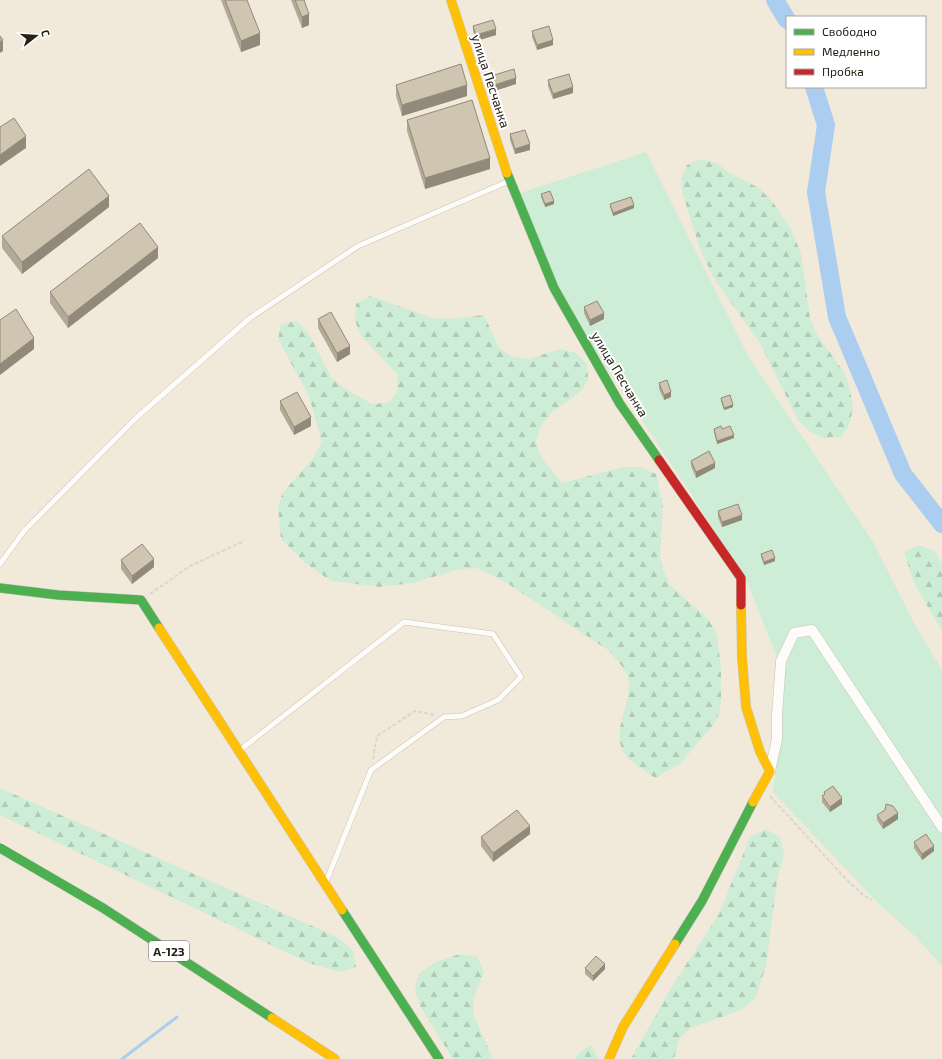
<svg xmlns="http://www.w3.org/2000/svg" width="942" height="1059" font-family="'Exo 2',sans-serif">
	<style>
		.forest { fill: url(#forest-firs) }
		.garden { fill: #cdedd6 }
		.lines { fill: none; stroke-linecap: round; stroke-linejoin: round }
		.stream { stroke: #abcdf0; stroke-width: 3 }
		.river { stroke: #abcdf0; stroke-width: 18 }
		.lane-casing { stroke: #c9c3b8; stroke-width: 6 }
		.street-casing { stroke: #c9c3b8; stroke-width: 11 }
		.fast-casing { stroke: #c9c3b8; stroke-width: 10 }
		.slow-casing { stroke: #c9c3b8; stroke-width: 10 }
		.jam-casing { stroke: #c9c3b8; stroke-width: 10 }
		.path { stroke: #d9d7d2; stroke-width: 2; stroke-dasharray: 4 2; stroke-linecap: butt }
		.lane { stroke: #fdfcf9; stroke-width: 5 }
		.street { stroke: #fdfcf9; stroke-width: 10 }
		.fast { stroke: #4caf50; stroke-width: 9 }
		.slow { stroke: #ffc107; stroke-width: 9 }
		.jam { stroke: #c62828; stroke-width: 9 }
		.wall { fill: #b2a997 }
		.shaded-wall { fill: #918a7b }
		.building { fill: #cfc5b0; stroke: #918a7b }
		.labels { text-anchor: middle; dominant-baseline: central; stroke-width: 4; stroke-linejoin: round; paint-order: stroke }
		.shield { fill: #fff; stroke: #67635c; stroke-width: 1 }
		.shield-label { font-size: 12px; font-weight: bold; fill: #262016 }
		.street-label { font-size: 13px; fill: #262016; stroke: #fff }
	</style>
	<defs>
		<pattern id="forest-firs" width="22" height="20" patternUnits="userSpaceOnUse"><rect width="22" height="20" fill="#cdedd6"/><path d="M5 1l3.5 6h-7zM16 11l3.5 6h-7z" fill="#b0cbb7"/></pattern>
	</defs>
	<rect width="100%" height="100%" fill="#f1e9da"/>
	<path class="forest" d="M702,159L717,163L729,173L759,188L772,201L791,229L801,253L810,318L816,333L845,374L850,390L853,407L850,423L841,437L824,438L809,431L798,420L761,345L713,277L699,246L683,195L681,179L687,165Z
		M370,296L433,318L451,319L484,315L499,348L512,357L528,359L560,349L576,353L587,364L588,380L579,393L552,412L541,426L536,442L541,457L562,483L624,467H641L656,474L663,506L660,554L663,570L670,585L709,620L717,635L721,669V704L717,720L681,763L655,778C648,773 631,762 626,756C608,731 634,704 628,677C626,669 614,657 608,650L507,583L477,568L460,569L413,583L380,587L331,581L304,562L281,539L278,508L282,494L313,458L322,443L309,396L278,339L281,324L297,321L308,332L331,377L344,388L372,404L388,403L398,391L397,374L362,337L355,321L356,304Z
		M919,545L934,551L942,564V631L914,583L904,552Z
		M0,788L337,937L353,951L356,967L340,972L309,963L0,815Z
		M766,829L780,837L784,853L777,881L766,966L755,999L741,1010L691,1028L679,1039L674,1059H631L674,983L719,914L750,837Z
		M461,954L477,957L484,972L473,1000L474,1016L493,1059H453L421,1008L415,991L418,975C433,962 442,959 461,954Z
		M591,1045L598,1059H575L578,1054Z"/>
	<path class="garden" d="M646,152L748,356L872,540L914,623L942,670V966L917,938L877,902L773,792L781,730L785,677L747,582L694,498L595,350L547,265L517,194Z"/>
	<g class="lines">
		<path class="stream" d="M122,1059L177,1017"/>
		<path class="river" d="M775,0L787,20
			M814,87L826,125L816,192L837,317L903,474L942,524"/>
		<defs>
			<path id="lane" d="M0,564L24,531L136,418L250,318L358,246L509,181
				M240,750L404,622L493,634L521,677L498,700L462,716L444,717L371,770L326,882"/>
			<path id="street" d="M770,771L777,739V715L781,661L794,633L812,630L942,827"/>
			<path id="fast" d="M507,173L554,288L620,404L659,460
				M0,588L58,595L141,600L159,628
				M0,848L103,908L272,1018
				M342,910L439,1059
				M675,944L702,901L753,802"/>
			<path id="slow" d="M451,0L507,173
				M741,605L742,657L746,707L760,752L770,771L753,802
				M159,628L342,910
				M272,1018L335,1059
				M609,1059L623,1027L675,944"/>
			<path id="jam" d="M659,460L741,578V605"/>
		</defs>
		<use href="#lane" class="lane-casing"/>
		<use href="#street" class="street-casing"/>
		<use href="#fast" class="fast-casing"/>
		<use href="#slow" class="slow-casing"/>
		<use href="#jam" class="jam-casing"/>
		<path class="path" d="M150,594L190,566L244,541
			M373,759L377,736L415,711L435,715
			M770,796L844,877L863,895L872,900"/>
		<use href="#lane" class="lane"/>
		<use href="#street" class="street"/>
		<use href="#fast" class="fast"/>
		<use href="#slow" class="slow"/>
		<use href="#jam" class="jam"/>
	</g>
	<path class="wall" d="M221,0H247L260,45L241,52Z
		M291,0H304L309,25L302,28Z
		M473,26L496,35L476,41L473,31Z
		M532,31L553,45L537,50L532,37Z
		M491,76L516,84L494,91L491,82Z
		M548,80L573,93L553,99L548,86Z
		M396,85L467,96L402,116L396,96Z
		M407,120L490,169L425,189L407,131Z
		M510,134L530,150L515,154L510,140Z
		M541,194L554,204L545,207L541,197Z
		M610,204L634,208L613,216L610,207Z
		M109,207L22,274L2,248V236Z
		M158,258L68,328L50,303V292Z
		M584,307L604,319L590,326L584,313Z
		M318,319L350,354L337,362L318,328Z
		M659,383L671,397L664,400L659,389Z
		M721,398L733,407L724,410L721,401Z
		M280,401L311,426L294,435L280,410Z
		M714,429L734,438L717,444L714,432Z
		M691,461L715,468L696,478L691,466Z
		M718,511L742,520L722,527L718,517Z
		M761,554L775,561L764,565L761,557Z
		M121,560L154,567L132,584L121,569Z
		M824,792L842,804L830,812L822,802V796L824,795Z
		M877,815L898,819L883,829L877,820Z
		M530,834L493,862L481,846V837Z
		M914,842L934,851L922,860L914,848Z
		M585,968L605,969L593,981L585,974Z"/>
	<path class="shaded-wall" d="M309,14V25L302,28V17Z
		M496,29V35L476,41V35Z
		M260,33V45L241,52V41Z
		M3,40V51L0,53V42Z
		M553,40V45L537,50V45Z
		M516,78V84L494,91V85Z
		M467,85V96L402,116V105Z
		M573,87V93L553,99V94Z
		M26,136V148L0,166V155Z
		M530,144V150L515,154V149Z
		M490,158V169L425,189V178Z
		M109,196V207L22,274V262Z
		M554,201V204L545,207V204Z
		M634,205V208L613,216V213Z
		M158,247V258L68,328V317Z
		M604,313V319L590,326V320Z
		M34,338V349L0,375V364Z
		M350,346V354L337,362V353Z
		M671,392V397L664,400V395Z
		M733,405V407L724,410V408Z
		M311,417V426L294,435V427Z
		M734,435V438L717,444V441Z
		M715,463V468L696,478V472Z
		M742,515V520L722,527V522Z
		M775,558V561L764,565V562Z
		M154,559V567L132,584V576Z
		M842,798V804L830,812V807Z
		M898,813V819L883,829V823Z
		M530,826V834L493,862V853Z
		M934,846V851L922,860V854Z
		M605,964V969L593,981V976Z"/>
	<path class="building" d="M225,0H247L260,33L241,41Z
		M295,0H304L309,14L302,17Z
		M493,20L496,29L476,35L473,26Z
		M549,26L553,40L537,45L532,31Z
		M0,36L3,40L0,42Z
		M461,64L467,85L402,105L396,85Z
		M514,69L516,78L494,85L491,76Z
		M569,74L573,87L553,94L548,80Z
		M472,100L490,158L425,178L407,120Z
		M14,118L26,136L0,155V127Z
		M525,130L530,144L515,149L510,134Z
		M89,169L109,196L22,262L2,236Z
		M550,191L554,201L545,204L541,194Z
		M631,197L634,205L613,213L610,204Z
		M140,223L158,247L68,317L50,292Z
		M597,301L604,313L590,320L584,307Z
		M16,309L34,338L0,364V320Z
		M331,312L350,346L337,353L318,319Z
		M667,380L671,392L664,395L659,383Z
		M297,392L311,417L294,427L280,401Z
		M730,395L733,405L724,408L721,398Z
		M721,426L722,429L730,426L734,435L717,441L714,429Z
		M709,451L715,463L696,472L691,461Z
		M738,504L742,515L722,522L718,511Z
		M142,544L154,559L132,576L121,560Z
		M772,550L775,558L764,562L761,554Z
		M833,786L842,798L830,807L822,796L825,794L824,792Z
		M886,804L893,806L898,813L883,823L877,815L885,810Z
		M517,810L530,826L493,853L481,837Z
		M926,834L934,846L922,854L914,842Z
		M596,956L605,964L593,976L585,968Z"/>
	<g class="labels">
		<rect class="shield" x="149" y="941" width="40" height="20" rx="3"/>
		<g class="shield-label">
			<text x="169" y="951">А-123</text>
		</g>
		<g class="street-label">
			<text transform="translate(491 81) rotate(72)">улица Песчанка</text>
			<text transform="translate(620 374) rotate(59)">улица Песчанка</text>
		</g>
	</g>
	<rect x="786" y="16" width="140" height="72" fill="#ffffff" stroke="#a8a6a2"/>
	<rect x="794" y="29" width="20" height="6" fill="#4caf50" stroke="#a8a6a2"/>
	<text x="822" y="36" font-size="12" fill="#262016">Свободно</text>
	<rect x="794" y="49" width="20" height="6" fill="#ffc107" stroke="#a8a6a2"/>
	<text x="822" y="56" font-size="12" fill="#262016">Медленно</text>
	<rect x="794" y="69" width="20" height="6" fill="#c62828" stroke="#a8a6a2"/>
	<text x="822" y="76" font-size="12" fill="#262016">Пробка</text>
	<g transform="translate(36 36) rotate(73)" stroke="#ffffff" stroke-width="3" paint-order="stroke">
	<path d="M0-3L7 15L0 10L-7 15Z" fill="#262016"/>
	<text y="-6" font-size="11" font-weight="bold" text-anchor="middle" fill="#262016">С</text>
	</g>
</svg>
